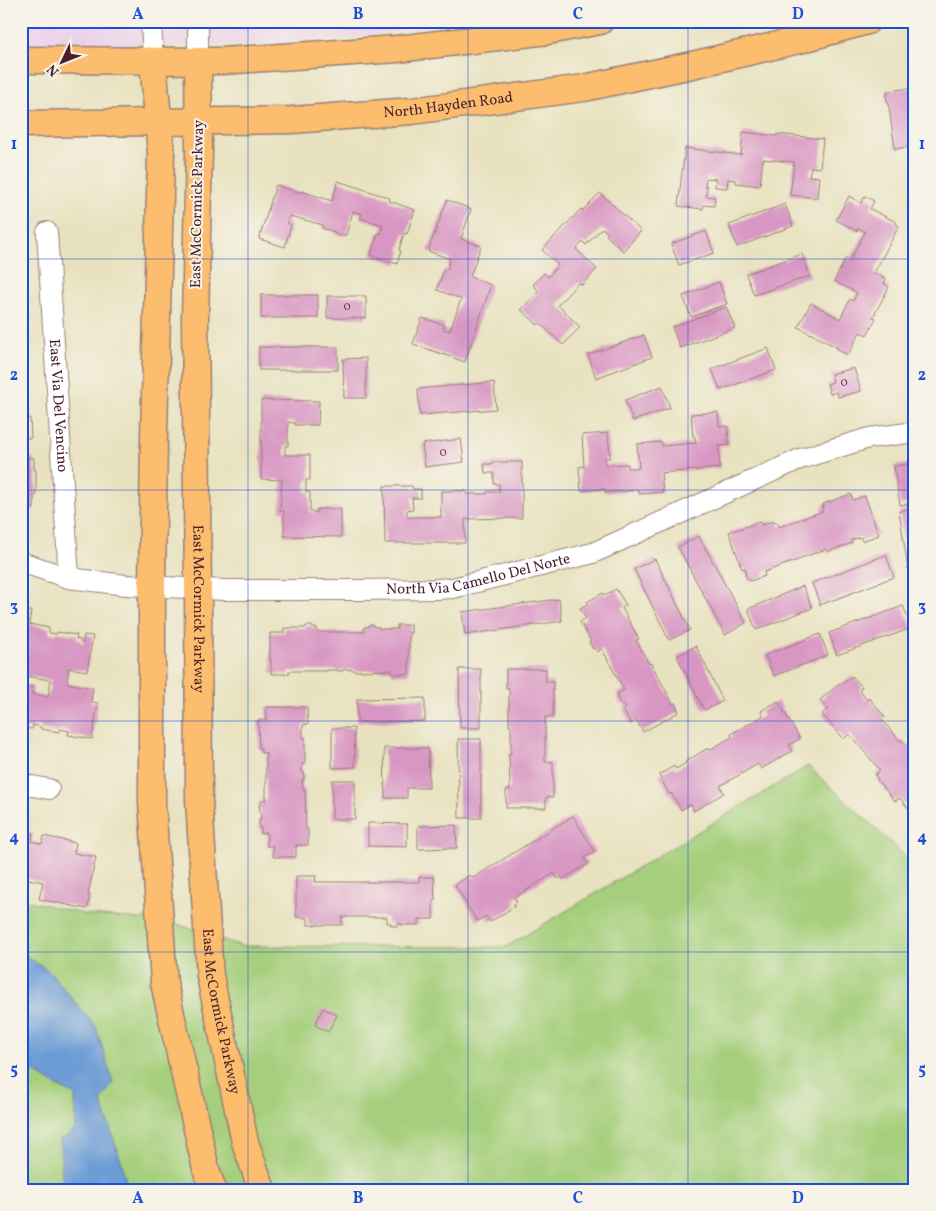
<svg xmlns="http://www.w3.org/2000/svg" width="936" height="1211" font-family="Vollkorn,serif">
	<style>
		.built { fill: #ebd1eb }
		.green { fill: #a5cf7c; stroke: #787754 }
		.water { fill: #6c9cd5; stroke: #5b5e80 }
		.building { fill: #d896c3 }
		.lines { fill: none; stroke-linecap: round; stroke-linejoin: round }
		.minor-casing { stroke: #998076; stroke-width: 22 }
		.major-casing { stroke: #998076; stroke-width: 29 }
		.minor { stroke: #fff; stroke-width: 20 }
		.major { stroke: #fcbd6e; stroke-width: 26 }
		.grid { fill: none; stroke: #1d4ed8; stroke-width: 1; stroke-opacity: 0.55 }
		.labels { text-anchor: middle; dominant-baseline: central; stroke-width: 4; stroke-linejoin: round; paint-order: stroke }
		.number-label { font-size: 12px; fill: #6e3d51 }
		.street-label { font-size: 15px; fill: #4a1f2b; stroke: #f7f3e8 }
		.neatline { fill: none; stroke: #1d4ed8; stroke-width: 2 }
		.grid-label { font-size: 16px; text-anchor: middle; font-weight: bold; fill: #1d4ed8 }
	</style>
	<rect width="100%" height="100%" fill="#f7f3e8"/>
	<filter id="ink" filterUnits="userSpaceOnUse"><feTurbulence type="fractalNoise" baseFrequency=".02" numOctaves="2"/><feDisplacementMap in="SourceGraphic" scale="10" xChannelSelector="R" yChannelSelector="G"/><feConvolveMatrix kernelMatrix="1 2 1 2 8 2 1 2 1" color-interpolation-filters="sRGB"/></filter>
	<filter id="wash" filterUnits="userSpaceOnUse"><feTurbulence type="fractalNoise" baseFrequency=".0096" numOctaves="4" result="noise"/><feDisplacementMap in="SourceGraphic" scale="20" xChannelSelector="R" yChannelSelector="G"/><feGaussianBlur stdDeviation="1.12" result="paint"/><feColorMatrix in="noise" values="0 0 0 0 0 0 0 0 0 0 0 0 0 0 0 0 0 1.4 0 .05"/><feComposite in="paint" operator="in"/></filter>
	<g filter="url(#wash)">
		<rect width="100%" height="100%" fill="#e8e2c0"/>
		<path class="built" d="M21,21H473L306,44L21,46Z"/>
		<path class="green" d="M808,766L915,865V1190H21V899L88,915L168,921L242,946L506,947Z"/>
		<path class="water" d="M21,953L49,971L96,1027L113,1082L101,1101L122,1164L128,1190H65L62,1177L60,1138L67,1137L76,1128L75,1095L57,1086L21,1063Z"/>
		<g id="blocks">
			<path class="building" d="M915,84V146L895,149L888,101H887L886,95H888L887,91L913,88V85Z
				M743,132L776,136L777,134L823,139L820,168L811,167L809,176L819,177L817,198L790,195L794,162L763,159L760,186L736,183V180L728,179L727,188L715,187L716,179L706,178L705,186H707L706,196L715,197L714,206L703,205V209L678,206L685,148L741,155Z
				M338,181L390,198L389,201L415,210L407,234L404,233L399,250L401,251L397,264L371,255L378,233L381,234L383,225L360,218L362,214L353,211L346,235H343V236L334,234L335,232L322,228L323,225L290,216L287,223L291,225L285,247L259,239L276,185L301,193V191L332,201Z
				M600,193L641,231L623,251L606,235L608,233L602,228L586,245L583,242L576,249L597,269L582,285L579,282L558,305L580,327L563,345L540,323L538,325L521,310L539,291L533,285L544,273L548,277L558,265L542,250L581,209L582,211Z
				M849,196L861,203L865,196L874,201L870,209L896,222V224L899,226L874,273L886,279L884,284L889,287L873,317L876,318L867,335L860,332L848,355L838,350V348L798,327L811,303L840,319L850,299L853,301L857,293L834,281L846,258L850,260L865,232L858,228L857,231L836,220Z
				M447,200L471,209L461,239L481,246L470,277L491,285L465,362L413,344L422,318L445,325L443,329L450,331L461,299L437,290L444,269L447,270L450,259L428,251Z
				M785,204L793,226L737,247L729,225Z
				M706,231L714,253L679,265L671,244Z
				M802,254L810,276L754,295L746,274Z
				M719,282L727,304L691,317L683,296Z
				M261,295H318V318H261Z
				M327,296H366V318H327Z
				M726,307L735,328L680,348L672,327Z
				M644,335L652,357L596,378L588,355Z
				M259,347H338V370H259Z
				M768,348L776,370L720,390L712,369Z
				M366,358V398H344L343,359Z
				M854,368L861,391L838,397L836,392L830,394L827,384L833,382L831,374Z
				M494,382L496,409L420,415L418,389Z
				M662,386L670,408L633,421L625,400Z
				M261,400L319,401L318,425H295V423L288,422V446H285V455H310V480H306V492H310V512H317V509H341V537L284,536V511H280L282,480L261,479Z
				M718,412L719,426H728L729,445L719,446L720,468L661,473L663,492L639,494V490L605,493V489L581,491L579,467L584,466L582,435L608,433L610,458H605V465L628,464V468H639L637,444L662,442V446L696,443L695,437H693L691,414Z
				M21,413H23V418H30L31,438H21Z
				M461,439L464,462L425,467L422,444Z
				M34,458V470H36V495H34V509H21V459Z
				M493,462H522V518L465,519V543H385L384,486H412L413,489H421V498H412L413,509L407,510V517H441V491H466V494H487V492H499V484H494V473H485L484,464H493Z
				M915,463V503L900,505L894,466Z
				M851,494L853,500L865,496L879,535L862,541L861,537L851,540L852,543L827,552L826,549L801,558V559L764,572L765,576L750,581L749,578L747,579L745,572H746L745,568L742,569L729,532L760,522L761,525L773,521V523L777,522L779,527L823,511L821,507L824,506L823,504Z
				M915,508V568L908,569L899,511Z
				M699,536L746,623L725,635L678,547Z
				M886,555L894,577L820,605L812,583Z
				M655,559L690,630L669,640L634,569Z
				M803,586L812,608L756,630L748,609Z
				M616,589L626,605L622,608L639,639L636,640L649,664L651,663L673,704L675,703L679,712L643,732L636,720L631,724L623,710L626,708L623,703L621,705L617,697L619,696L617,694L624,690L602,649L597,652L595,648L593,649L589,642L591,641L580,622L586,618L580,608L588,604L587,602L603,593L604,596Z
				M559,599L562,621L465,635L462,612Z
				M21,603L28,604L27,611H31L29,624L49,628V633L57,634V632L77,635L76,639L80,640V642L83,643L84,635L93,636L87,671L69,668L67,683L93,688L91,702L98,703L92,739L68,735L69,731L60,729L59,732L41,729V727L33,725L32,729L24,728L22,742H21V685L33,687L32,694L48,697L51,680L25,676L27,663L21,662Z
				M903,606L912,628L837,655L829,633Z
				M369,625H374V627H379V629H397V625H411V633H409V674H392V670L354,671V670L344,669L343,671H338V670H327V671H289V674H271V660H270V633H284V628H305L306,626H312L313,628H317V632H364V627H368Z
				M820,634L828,655L774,676L765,655Z
				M696,646L723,701L704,710L677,656Z
				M459,669H481V728H460Z
				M506,669H546V682H553V717H545V762H553V797H546V808H506V790H510L509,753H511V726H509V688H506Z
				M852,676L862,687L859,690L867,700L869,698L885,717L882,720L900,741L902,740L915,754V802L908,808L900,798L895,801L877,780L878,779L875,775L880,770L849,734L844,739L822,714L828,709L820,700L840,683L842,684Z
				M425,698V721L357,722V699Z
				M778,701L800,739L789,745L792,751L761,769L758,764L720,786L724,793L694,811L691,804L681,810L671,793L669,794L659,775L674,766L676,769L686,763L685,762L708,748L709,750L732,737L731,734L763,716L761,711Z
				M266,707H307L308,724L303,725V737H305V764H302V772H304V780L302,779L303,790H305L306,829H308V845H296V857H273V846H267V833L261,834V828H259V819H261L259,805H261V800H266V753H261V749H259L258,720H267Z
				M332,728H354L355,767L332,768Z
				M458,739H481V818H459Z
				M384,748H428L429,788H407V798H385Z
				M332,780H355V819H332Z
				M573,816L595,852L584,858L588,864L563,879L561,877L558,879L554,873L514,898L517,902L514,904L515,906L490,922L486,916L477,921L455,885L470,875L473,878Z
				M368,823L407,824V847L368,846Z
				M456,825L457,848L418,849V826Z
				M21,830L33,833L32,841L42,844L44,836L76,843L74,853L96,857L88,895L90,896L87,909L39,899L43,882L23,878L21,884Z
				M296,876H316L315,882H419V877H434L435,901H433V919H419V925H402V924H398V926H391V923H387V917H342V925H308V918L296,917Z
				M323,1008L337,1015L328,1032L315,1025Z"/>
		</g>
	</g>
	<g filter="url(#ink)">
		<use href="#blocks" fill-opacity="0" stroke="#998076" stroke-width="1"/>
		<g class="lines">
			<defs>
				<g id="minor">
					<path d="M151,21L153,61"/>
					<path d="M198,21V61"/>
					<path id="s1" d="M47,232L69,578"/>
					<path id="s2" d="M21,562L69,578L126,585L225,590H359L437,589L453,588L593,553L800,459L869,438L915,432"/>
					<path d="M21,784L49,789"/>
				</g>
				<g id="major">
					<path d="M21,60L222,61L397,49L548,31L600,21"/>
					<path d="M153,61L161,153L154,436L152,586V802L164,983L206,1169L213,1190"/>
					<path id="s3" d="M198,61L199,151L195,319L198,590L199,801L210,976L245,1142L262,1190"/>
					<path id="s4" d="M21,124L292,120L412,111L584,88L692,65L799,40L867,21"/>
				</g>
			</defs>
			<use href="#minor" class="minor-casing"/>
			<use href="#major" class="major-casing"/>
			<use href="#minor" class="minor"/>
			<use href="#major" class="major"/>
		</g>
	</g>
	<path class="grid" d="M248,21V1190M468,21V1190M688,21V1190M21,259H915M21,490H915M21,721H915M21,952H915"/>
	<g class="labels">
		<g class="number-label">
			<text x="347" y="307">0</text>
			<text x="844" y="383">0</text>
			<text x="443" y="453">0</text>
		</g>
		<g class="street-label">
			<text stroke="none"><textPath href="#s4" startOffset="428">North Hayden Road</textPath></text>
			<text transform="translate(198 204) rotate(-89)">East McCormick Parkway</text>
			<text stroke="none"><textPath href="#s1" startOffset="174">East Via Del Vencino</textPath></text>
			<text stroke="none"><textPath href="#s2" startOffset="462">North Via Camello Del Norte</textPath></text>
			<text stroke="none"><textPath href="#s3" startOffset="548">East McCormick Parkway</textPath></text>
			<text stroke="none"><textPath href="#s3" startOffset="952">East McCormick Parkway</textPath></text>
		</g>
	</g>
	<rect width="936" height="1211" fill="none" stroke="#f7f3e8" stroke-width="55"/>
	<g transform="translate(62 62) rotate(227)" stroke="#f7f3e8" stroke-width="4" paint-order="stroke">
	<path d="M0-4L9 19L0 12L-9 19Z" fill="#4a1f2b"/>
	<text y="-8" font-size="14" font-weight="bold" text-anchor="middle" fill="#4a1f2b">N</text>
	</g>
	<rect x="28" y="28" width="880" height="1156" class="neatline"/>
	<g class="grid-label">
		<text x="138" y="19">A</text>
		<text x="358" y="19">B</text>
		<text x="578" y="19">C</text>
		<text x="798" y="19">D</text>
		<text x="14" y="149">1</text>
		<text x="922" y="149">1</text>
		<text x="14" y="380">2</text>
		<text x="922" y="380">2</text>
		<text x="14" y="611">3</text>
		<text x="922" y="611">3</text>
		<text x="14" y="842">4</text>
		<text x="922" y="842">4</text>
		<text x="14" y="1074">5</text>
		<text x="922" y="1074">5</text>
		<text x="138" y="1203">A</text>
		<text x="358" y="1203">B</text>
		<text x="578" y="1203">C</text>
		<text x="798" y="1203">D</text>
	</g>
</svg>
